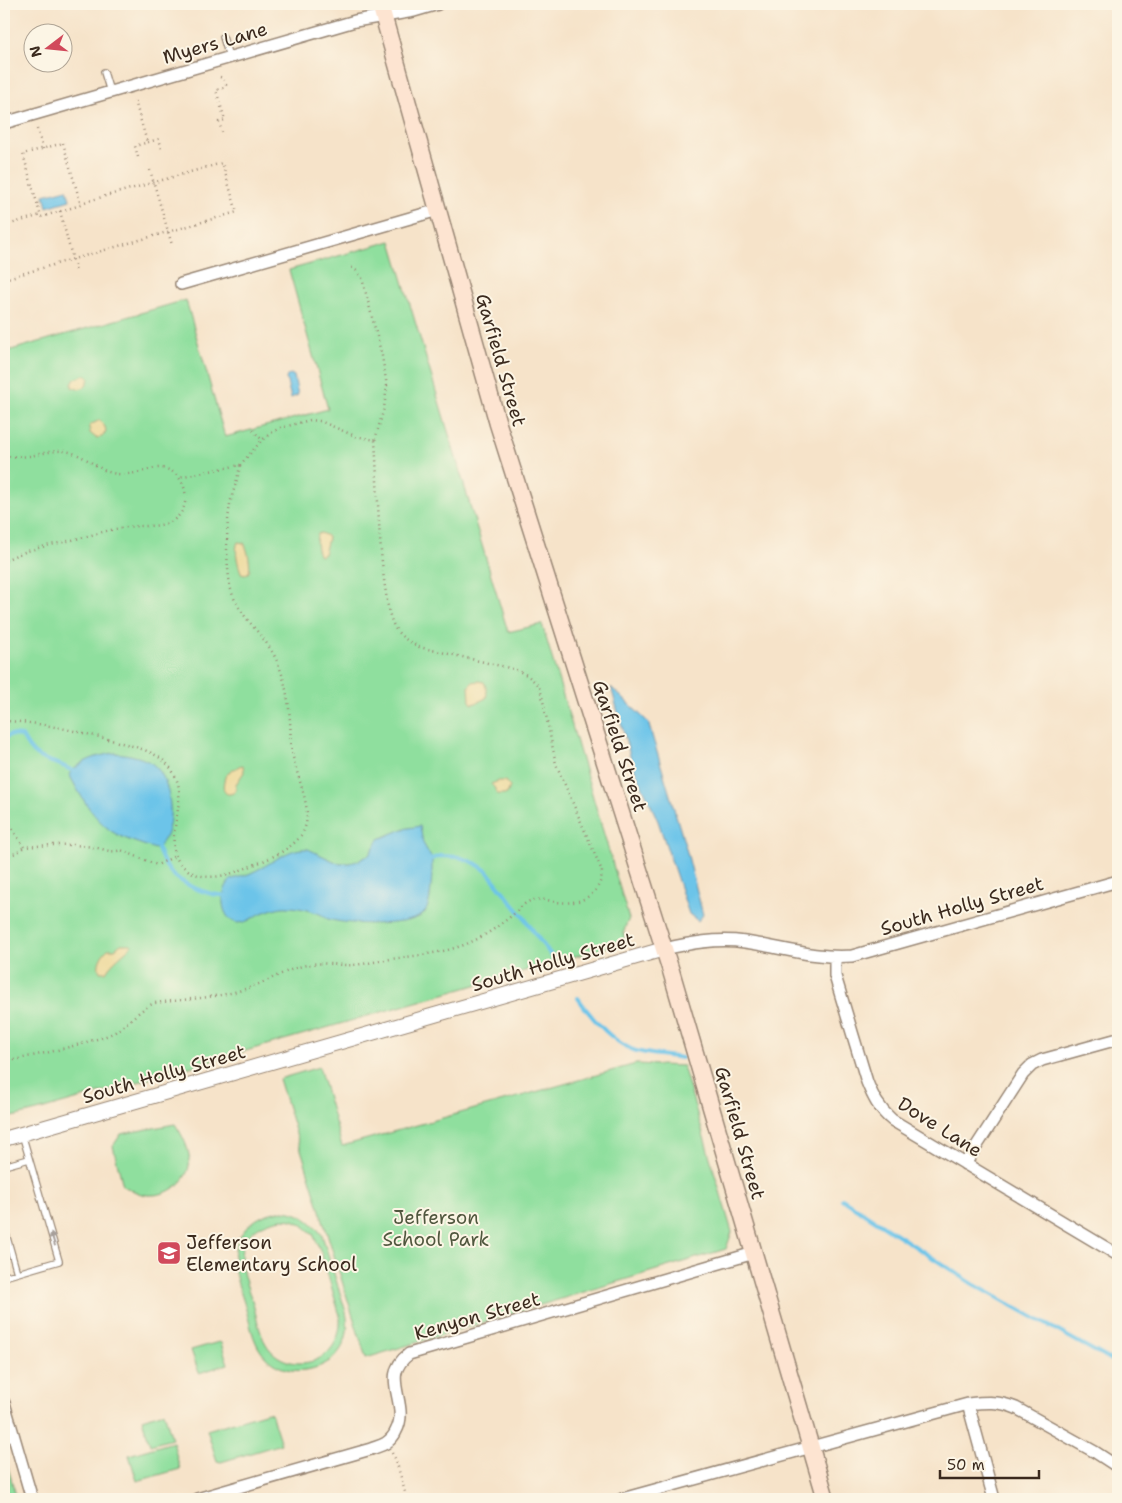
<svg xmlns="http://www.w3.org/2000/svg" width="1122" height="1503" font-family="'Shantell Sans',sans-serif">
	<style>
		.green { fill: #8fdf9e; stroke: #65845e; fill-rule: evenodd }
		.sand { fill: #eeda9e; stroke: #94825e }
		.water { fill: #6cc4e9; stroke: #547784 }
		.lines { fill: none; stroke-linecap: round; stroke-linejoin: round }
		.stream { stroke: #6cc4e9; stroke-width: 4 }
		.service-casing { stroke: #988674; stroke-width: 8 }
		.minor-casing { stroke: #988674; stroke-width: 14 }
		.tertiary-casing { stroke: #988674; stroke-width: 16 }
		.secondary-casing { stroke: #988674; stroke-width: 19 }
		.path { stroke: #988674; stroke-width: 2.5; stroke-dasharray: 1 4; stroke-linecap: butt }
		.service { stroke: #fff; stroke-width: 5.5 }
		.minor { stroke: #fff; stroke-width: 11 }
		.tertiary { stroke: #fff; stroke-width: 14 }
		.secondary { stroke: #fde4d1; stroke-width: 16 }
		.oneway { fill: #a79f9a }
		.labels { text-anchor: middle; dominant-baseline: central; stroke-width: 4; stroke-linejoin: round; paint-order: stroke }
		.street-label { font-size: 19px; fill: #3b2a1e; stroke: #fcf5e5 }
		.park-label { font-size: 19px; fill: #50573e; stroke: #fcf5e5 }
		.poi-label { font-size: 19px; fill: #3b2a1e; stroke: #fcf5e5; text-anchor: start }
	</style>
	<rect width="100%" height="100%" fill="#fcf5e5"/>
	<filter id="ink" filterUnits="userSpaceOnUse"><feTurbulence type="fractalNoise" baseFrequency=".02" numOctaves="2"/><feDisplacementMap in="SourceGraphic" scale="10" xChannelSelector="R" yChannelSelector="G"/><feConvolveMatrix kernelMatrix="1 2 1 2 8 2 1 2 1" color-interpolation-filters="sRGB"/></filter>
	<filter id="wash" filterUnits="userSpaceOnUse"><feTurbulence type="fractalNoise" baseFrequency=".0096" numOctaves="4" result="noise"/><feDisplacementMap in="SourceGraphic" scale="20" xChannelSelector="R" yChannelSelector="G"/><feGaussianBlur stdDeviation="1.12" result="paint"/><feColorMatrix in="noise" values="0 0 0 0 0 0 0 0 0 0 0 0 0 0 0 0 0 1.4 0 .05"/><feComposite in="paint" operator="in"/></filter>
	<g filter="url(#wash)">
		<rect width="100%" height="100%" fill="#f6e3c9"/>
		<path class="green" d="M391,241L508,632L542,624L629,919C624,928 623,933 625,942L37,1111L4,1119V352L186,300L225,437L328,409L289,270Z
			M636,1064L683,1066L732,1232L726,1249L366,1358L279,1079L319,1067L342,1146Z
			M175,1124C181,1133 187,1144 189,1155C193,1177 172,1195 152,1195C141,1196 132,1190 123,1186L113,1146L121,1134Z
			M284,1211C301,1213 312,1221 322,1235L346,1312C350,1330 346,1348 331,1360C310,1375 278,1375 262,1353C252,1340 250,1322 245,1306C241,1292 234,1277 234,1262C233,1233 256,1212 284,1211ZM283,1219L293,1220L301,1224L313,1234L321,1252L340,1316C341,1331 337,1344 326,1354C307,1369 278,1365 266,1344C259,1333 256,1313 252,1300C248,1290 244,1278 242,1267C236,1238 258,1222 283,1219Z
			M219,1342L221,1343L228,1364L199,1373L191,1350Z
			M164,1412L172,1439L150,1445L142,1419Z
			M268,1412L271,1413L281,1444L221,1462L217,1461L207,1430Z
			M173,1442L180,1469L137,1481L129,1455Z
			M4,1454L17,1499H4Z"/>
		<path class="sand" d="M85,375L88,377L89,379L85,387L78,389L72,387V384L75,379Z
			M100,420L105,427L106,431L102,437L96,438L90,433V425Z
			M321,533L327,536L328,538L324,554L320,556C316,551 315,539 318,534Z
			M238,542L244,543C248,550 251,565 249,572L245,575L242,574C238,567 234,549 238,542Z
			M478,681L484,682C486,687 488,692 486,698L476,703L472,704L470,701L469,686L473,682Z
			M243,765L244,772L236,784L235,792C221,800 222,783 226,775L239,766Z
			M499,781H505L510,787L507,794H497L494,787L491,784Z
			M121,944H131L132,945C125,953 112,961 106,972H100C96,964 102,954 108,949H115Z"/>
		<path class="water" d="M67,189L70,200L47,207L44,195Z
			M291,374L294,376L298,395L291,398L286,378L288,375Z
			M611,687L648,722L687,852L703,915L698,921L689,914L658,821L632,763Z
			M114,753C128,754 147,757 157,768C173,784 177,837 155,849C141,844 123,839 111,831C92,817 80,795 69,774C82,760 96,756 114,753Z
			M420,826L423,843L432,859V874C431,884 431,904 425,912C414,928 346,925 328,919C327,919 323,916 322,915C313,911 299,907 288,907C280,906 270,910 262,913C253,917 241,928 231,920C219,910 221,888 232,879C241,877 250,874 259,869C274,862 290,847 308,849L340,864L349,863L358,861L369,855L379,839L403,829Z"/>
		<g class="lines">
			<path class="stream" d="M4,738L10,735L22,736C32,756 38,758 58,764C64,766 70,770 76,772
				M156,844C159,852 163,863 168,869C179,884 210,897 228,895
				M427,861L439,856L459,857L475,863L487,871L513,904L523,916L538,938L554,959
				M578,998C591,1017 609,1039 631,1049C640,1054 670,1056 682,1058
				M842,1199L973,1284L1118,1364"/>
		</g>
	</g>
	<g filter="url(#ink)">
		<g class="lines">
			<defs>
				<path id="service" d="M223,37L229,57
					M104,72L110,92
					M4,1166L29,1159
					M4,1227L17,1273
					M4,1277L59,1261L22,1134"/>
				<path id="minor" d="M4,123L355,21L414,11L438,4
					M181,284L438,210
					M664,949C690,943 717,938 745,942C780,947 816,959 852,956L1118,881
					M835,958V976L867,1082C873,1097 879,1109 892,1120L1118,1255
					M965,1164L1023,1074L1032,1065L1042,1060L1118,1039
					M4,1403L32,1499
					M197,1499L371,1449C376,1447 381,1446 386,1443C390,1440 394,1436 396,1431C411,1403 378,1377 409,1354L754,1253
					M622,1499L968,1404
					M994,1499L968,1404C987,1402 999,1401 1016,1408L1095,1452L1118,1467"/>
				<path id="tertiary" d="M4,1139L664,949"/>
				<path id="secondary" d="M380,4L498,424L671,971L826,1499"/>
			</defs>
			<use href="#service" class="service-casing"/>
			<use href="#minor" class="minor-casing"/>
			<use href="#tertiary" class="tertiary-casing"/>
			<use href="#secondary" class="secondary-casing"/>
			<path class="path" d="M220,77L223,78L226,85L224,88L216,90L225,120L219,122L222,132
				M135,101L147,142
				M37,129L43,149
				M63,143L81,205L41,217L23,154Z
				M138,157L135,146L159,139L162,149
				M150,170L172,245
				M60,211L76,272
				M4,226L41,215
				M4,279L237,212L222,163L81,203
				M253,430L262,440
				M4,457C13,456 21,457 30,456C41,454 53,450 64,451C80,453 91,463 104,470C120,478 136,473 152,469C184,461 198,506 172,521C160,528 141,525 127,527C111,529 96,534 80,538C54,545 27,548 4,561
				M240,465L262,440L271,433L280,428L310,420L320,421L355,436L375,440L384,408L387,386L382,356L362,278L357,271L351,267
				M4,721C40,722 76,731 111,740C128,745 145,748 160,758C169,764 175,773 178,784C185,809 160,850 185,868C204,883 226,876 246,868C263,861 294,850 303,832C306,826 307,820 307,813C305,790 294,769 291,746C290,738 291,730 290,722C289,701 285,678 276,659C264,633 235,614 230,585C226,559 226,530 230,504C233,491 238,479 240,465L179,477
				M4,817L8,822L24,847C49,845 73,843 98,848C106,850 113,853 121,850L157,865L175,856
				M4,856L17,853L24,847
				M4,1062C33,1056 61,1050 90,1041C98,1039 107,1036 115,1032C129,1023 139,1009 155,1003C186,999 219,998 248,988C270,981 290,967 312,964C325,962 339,966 353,965C366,964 378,961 391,959C413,956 436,954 458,947C477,941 494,930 510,917C517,912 522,904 530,901C539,898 547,900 556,902C580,905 601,896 602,871L556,764L542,696L540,689L535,682L527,675L514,669L419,647C408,641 398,636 393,624C388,613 387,599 385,587C378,538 378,489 375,440
				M392,1453L396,1460L407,1499"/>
			<use href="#service" class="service"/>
			<use href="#minor" class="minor"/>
			<use href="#tertiary" class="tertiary"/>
			<use href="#secondary" class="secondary"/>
		</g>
		<defs><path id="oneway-solid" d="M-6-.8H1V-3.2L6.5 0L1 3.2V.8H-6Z" transform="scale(1.25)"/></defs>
		<use class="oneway" href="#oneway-solid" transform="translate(53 1239) rotate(-106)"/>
	</g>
	<defs>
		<symbol id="school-square" viewBox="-11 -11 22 22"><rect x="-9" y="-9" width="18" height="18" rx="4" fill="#d1495b" stroke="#fcf5e5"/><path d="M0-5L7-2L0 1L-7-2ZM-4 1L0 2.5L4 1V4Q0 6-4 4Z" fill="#fff"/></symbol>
	</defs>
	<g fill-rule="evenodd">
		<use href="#school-square" x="155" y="1239" width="28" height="28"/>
	</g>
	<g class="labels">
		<g class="street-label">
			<text transform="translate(215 43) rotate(-16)">Myers Lane</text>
			<text transform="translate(501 360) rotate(74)">Garfield Street</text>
			<text transform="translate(620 746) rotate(72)">Garfield Street</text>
			<text transform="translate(962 906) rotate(-16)">South Holly Street</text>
			<text transform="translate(553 962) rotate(-16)">South Holly Street</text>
			<text transform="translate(164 1074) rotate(-16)">South Holly Street</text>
			<text transform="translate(940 1127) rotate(32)">Dove Lane</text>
			<text transform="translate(740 1133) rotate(74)">Garfield Street</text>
			<text transform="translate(477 1316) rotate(-16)">Kenyon Street</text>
		</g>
		<g class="park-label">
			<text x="436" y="1217">Jefferson<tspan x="436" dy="22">School Park</tspan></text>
		</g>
		<g class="poi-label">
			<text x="186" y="1242">Jefferson<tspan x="186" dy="22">Elementary School</tspan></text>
		</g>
	</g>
	<rect width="1122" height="1503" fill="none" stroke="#fcf5e5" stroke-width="20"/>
	<g transform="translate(48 48) rotate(254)"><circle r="24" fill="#fcf5e5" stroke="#afa495"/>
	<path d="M0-4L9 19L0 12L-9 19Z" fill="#d1495b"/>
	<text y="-8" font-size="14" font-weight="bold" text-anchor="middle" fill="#3b2a1e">N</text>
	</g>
	<path d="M940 1470v8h99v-8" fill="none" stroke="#3b2a1e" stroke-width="2.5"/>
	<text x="947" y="1470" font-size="15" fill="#3b2a1e" stroke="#fcf5e5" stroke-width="4" paint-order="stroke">50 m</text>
</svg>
